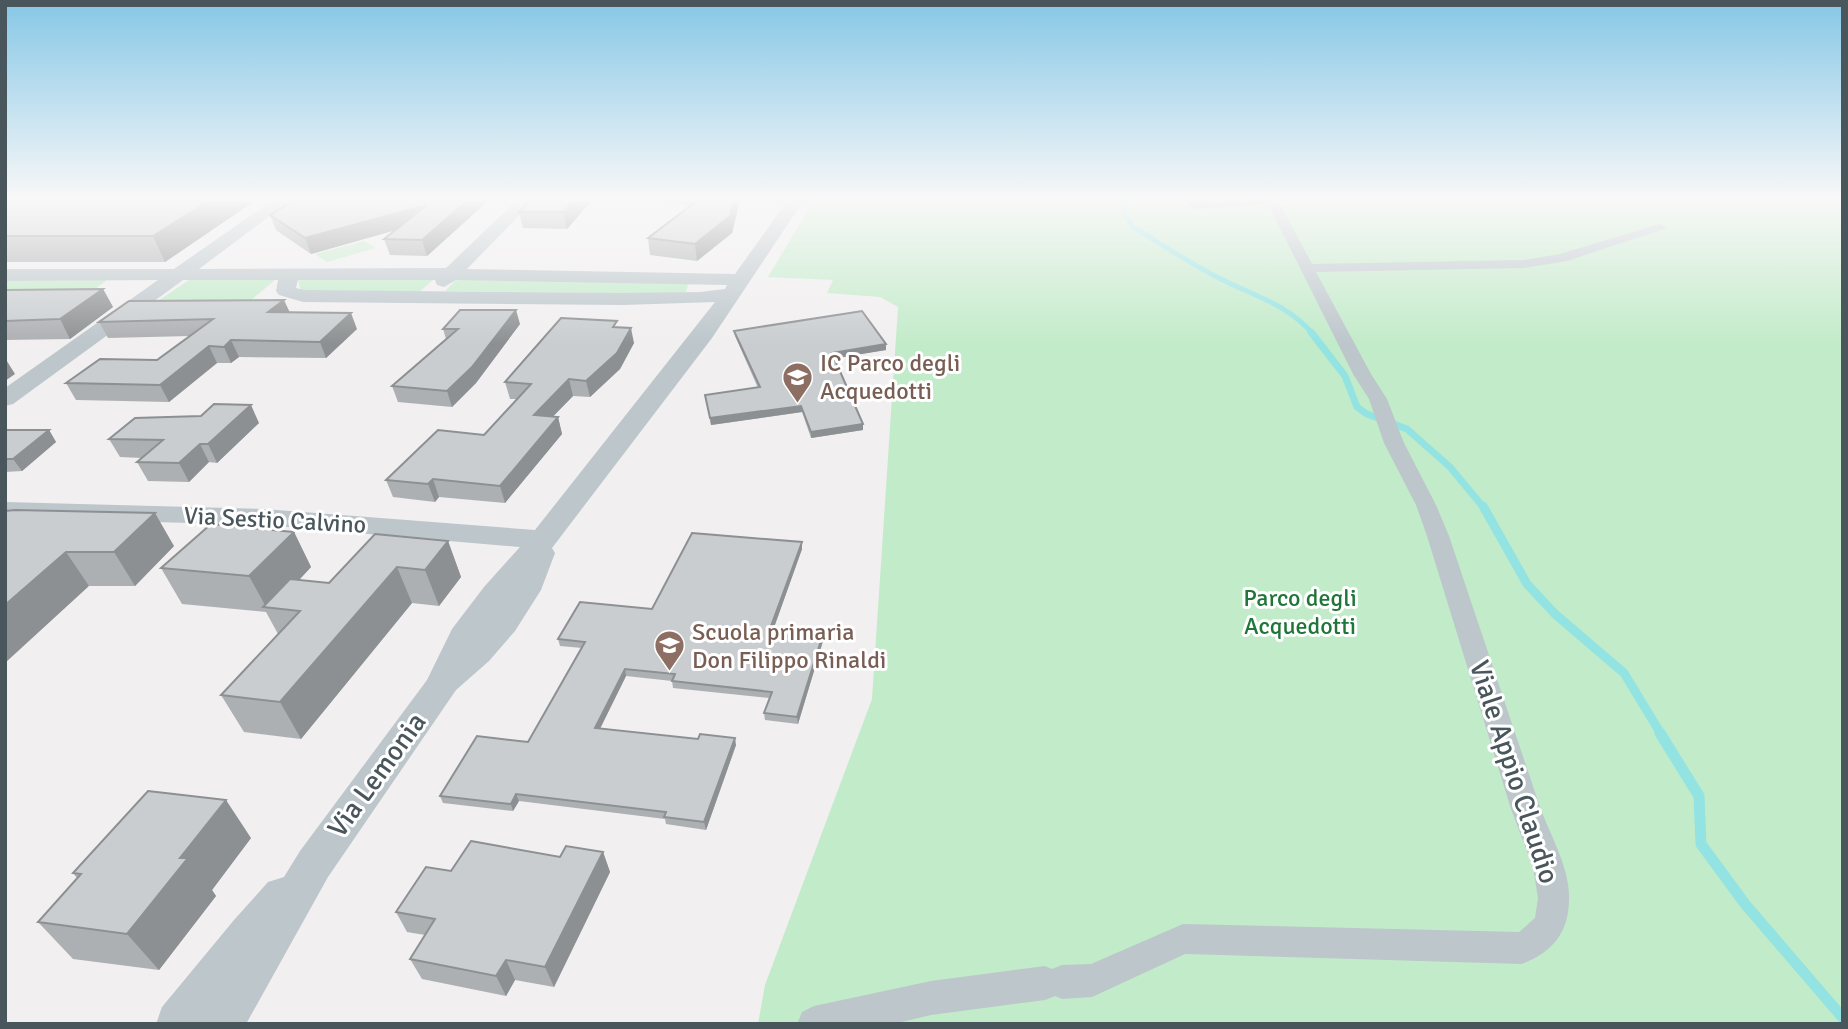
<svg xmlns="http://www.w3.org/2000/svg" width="1848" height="1029" font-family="Signika,sans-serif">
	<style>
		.green { fill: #c2ebc9 }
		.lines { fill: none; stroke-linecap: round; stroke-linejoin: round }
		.stream-far3 { stroke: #93e3e3; stroke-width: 5 }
		.stream-far2 { stroke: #93e3e3; stroke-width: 7 }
		.stream-far1 { stroke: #93e3e3; stroke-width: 9 }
		.stream { stroke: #93e3e3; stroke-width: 11 }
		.pedestrian { fill: #bcc6cb; fill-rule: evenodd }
		.minor { fill: #bcc6cb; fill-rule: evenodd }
		.wall { fill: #adb0b3 }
		.shaded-wall { fill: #8d9092 }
		.building { fill: #c9cdd0; stroke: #8d9092; stroke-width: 2 }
		.labels { text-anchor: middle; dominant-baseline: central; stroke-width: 6; stroke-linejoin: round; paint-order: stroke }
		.education-label { font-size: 24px; fill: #785e54; stroke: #fff; text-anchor: start }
		.street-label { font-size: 24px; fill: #49565b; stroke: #fff }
		.park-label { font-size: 24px; fill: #207639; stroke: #fff }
		.near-street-label { font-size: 28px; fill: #49565b; stroke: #fff }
	</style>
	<rect width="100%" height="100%" fill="#f1eff0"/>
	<path class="green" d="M814,200H1843V1024H758L765,985L872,699L898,307L880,297L827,293L833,280L768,277Z
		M364,241L376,248L327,262L315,254Z
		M298,279L433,280L418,293L301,292Z
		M461,279L688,284V285L686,292L680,294L445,291L455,281Z
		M189,280L275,279V280L244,306L152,305Z
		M5,281L105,280L106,281L92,291L5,294Z"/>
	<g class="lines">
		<path class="stream-far3" d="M1132,200L1125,207L1124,214L1133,227C1161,244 1188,262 1217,277C1251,295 1287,303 1313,334"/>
		<path class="stream-far2" d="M1311,332L1345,376L1357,407L1367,414L1407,429L1450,467L1484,508"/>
		<path class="stream-far1" d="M1483,506L1527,584L1555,614L1624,673L1661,734"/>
		<path class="stream" d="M1660,733L1699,796L1701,844L1745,904L1843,1018"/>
		<path class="pedestrian" d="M1266,200H1278L1312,264L1524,260L1560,254L1660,224L1667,228L1567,261L1524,268L1316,272L1371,374L1387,399L1404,443L1436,505L1449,536C1479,625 1509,715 1539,804C1549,834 1571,868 1569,901C1568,934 1552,952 1522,964L1185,954L1092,997L1062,999L1055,996L1045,1000L931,1015L893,1024H797L802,1012L814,1006L931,981L1045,966L1052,969L1062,965L1091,964L1183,924L1519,932L1535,918L1538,898L1533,867L1511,809L1427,536L1416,505L1384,443L1369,399L1353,374Z"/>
		<path class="minor" d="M273,200H291L199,269L446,268L517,200H534L467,269L735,274L788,200H804L712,338L552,548L555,553L541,590L515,631L489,661L456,690L328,877L246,1024H156L162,1007L234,920L268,882L284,877L300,851L427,680L452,629L484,587L520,547L264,525L5,518V502L264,509L535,530L715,302L623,305L303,302L279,295L276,291L278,280H183L13,404L5,406V388L158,280L5,281V269H174ZM298,280H435L437,285L444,287L456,280L727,285L725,289L700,292L623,293L304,290L296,288Z"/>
	</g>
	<path class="wall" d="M5,200H256L165,262H5Z
		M489,200L427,256L390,255L384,239L396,230L311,254L276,230L270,215Z
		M531,200H592L567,229L523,228L519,212Z
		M661,200H740L732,233L697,261L650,255L648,238L690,206Z
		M1185,200H1266L1265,204L1193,209Z
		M103,289L113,307L70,339L5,340V290Z
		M289,312L357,329L326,358L239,357L231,363H217L169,402L76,400L66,383L157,360L190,336L108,338L99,322Z
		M520,324L476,383L452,407L398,402L392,386L446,339L443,329Z
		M619,327L634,343L620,369L590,397L573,396L553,416L558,417L562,434L505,503L439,497L435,502L393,497L386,480L484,435L517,399H510L505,382Z
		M734,331L886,350L834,358L863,430L811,438L802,412L711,425L705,395L758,388L735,336Z
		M259,423L217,463L209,462L189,482L148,481L137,462L142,458L120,457L109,439Z
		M5,430H49L56,442L22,471L5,472Z
		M5,511L174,546L135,586H89Z
		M294,532L311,567L299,580L329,583L448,541L461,577L439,606L412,603L301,739L244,732L221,695L278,634L266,612L182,604L161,568Z
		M802,542V549L773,630L823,641L798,724L765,720L764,713L769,698L673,688L672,681L626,676L600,728L736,745L706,830L666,824L665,819L519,801L513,811L443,803L440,796L528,742L582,648L560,646L558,639L652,609Z
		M251,838L212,890L216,896L159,970L73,959L38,922L77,878L73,873Z
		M603,852L610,872L554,987L515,980L506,996L422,979L410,959L425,935L407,932L396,912L451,871Z"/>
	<path class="shaded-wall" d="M210,200H256L165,262L153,236Z
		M468,200H489L427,256L422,240Z
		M575,200H592L567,229L563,212Z
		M734,200H740L732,233L697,261L695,244Z
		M427,205L431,220L311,254L305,238Z
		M103,289L113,307L70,339L60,319Z
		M284,300L291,315L268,312Z
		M516,310L520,324L476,383L452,407L447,391Z
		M351,313L357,329L326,358L320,342Z
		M631,328L634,343L620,369L590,397L586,381Z
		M231,340L239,357L231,363L224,347Z
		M886,344V350L832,359V353Z
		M209,346L217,363L169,402L160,385Z
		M5,358L15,374L5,381Z
		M569,379L573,396L538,432L534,415Z
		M251,405L259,423L217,463L208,444Z
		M801,406L802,412L711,425L710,418Z
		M558,417L562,434L505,503L500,486Z
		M863,424V430L811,438V432Z
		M49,430L56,442L22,471L13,459Z
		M200,444L209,462L189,482L179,463Z
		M433,479L439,497L435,502L428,484Z
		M155,513L174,546L135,586L114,552Z
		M294,532L311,567L273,608L266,607L249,576Z
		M448,541L461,577L439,606L425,570Z
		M802,542V549L771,636L770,629Z
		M66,552L89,586L5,663V605Z
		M397,567L412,603L301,739L280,702Z
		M823,634V641L798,724L797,717Z
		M625,669L626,676L597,735L595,728Z
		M735,738L736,745L706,830L704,822Z
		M516,794L519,801L513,811L511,804Z
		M226,800L251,838L212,890L216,896L159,970L127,934L180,858Z
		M603,852L610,872L554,987L545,967Z
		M506,960L515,980L506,996L496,976Z"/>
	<path class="building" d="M5,200H210L153,236H5Z
		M295,200H468L422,240L384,239L427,205L305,238L270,215Z
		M531,200H575L563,212H519Z
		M698,200H734L730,216L695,244L648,238Z
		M103,289L60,319L5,321V290Z
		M284,300L268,312L351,313L320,342L231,340L224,347L209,346L160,385L66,383L100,359L157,360L213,319L99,322L129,301Z
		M460,310H516L472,367L447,391L392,386L458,329H443Z
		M862,311L886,344L832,353L863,424L811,432L801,406L710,418L705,395L760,387L734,331Z
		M561,318L617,321L613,327L631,328L617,353L586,381L569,379L534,415L558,417L500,486L433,479L428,484L386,480L438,430L484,435L531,384L505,382Z
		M214,404L251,405L208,444H200L179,463L137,462L163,440L109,439L135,418L201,416Z
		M5,430H49L13,459H5Z
		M5,511L15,510L155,513L114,552H66L5,605Z
		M211,524L294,532L249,576L161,568Z
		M692,533L802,542L770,629L823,634L797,717L764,713L772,692L672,681L675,674L625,669L595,728L698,739L700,734L735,738L704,822L664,817L666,812L516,794L511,804L440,796L477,736L528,742L585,642L558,639L580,602L652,609Z
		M375,534L448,541L425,570L397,567L280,702L221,695L300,611L263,607L290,579L329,583Z
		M148,791L226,800L180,858H188L127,934L38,922L81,874L73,873Z
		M471,841L560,857L566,846L603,852L545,967L506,960L496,976L410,959L435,919L396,912L426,867L451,871Z"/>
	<linearGradient id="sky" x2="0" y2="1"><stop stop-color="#86c7e6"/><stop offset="0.58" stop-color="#f9f8f8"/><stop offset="1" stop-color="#f9f8f8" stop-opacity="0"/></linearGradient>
	<rect width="1848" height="344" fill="url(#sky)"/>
	<defs>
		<symbol id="school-pin" viewBox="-11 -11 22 30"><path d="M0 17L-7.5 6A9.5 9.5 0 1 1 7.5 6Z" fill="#8d6e63" stroke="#fff"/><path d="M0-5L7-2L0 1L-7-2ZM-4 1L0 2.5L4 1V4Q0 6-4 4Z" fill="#fff"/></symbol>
	</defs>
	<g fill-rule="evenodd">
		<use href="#school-pin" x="780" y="360" width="35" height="47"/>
		<use href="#school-pin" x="652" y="628" width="35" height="47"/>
	</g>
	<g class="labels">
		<g class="education-label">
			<text x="820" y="363">IC Parco degli<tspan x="820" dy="28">Acquedotti</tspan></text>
			<text x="692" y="632">Scuola primaria<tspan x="692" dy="28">Don Filippo Rinaldi</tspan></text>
		</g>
		<g class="street-label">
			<text transform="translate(275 520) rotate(3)">Via Sestio Calvino</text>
		</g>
		<g class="park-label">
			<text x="1300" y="598">Parco degli<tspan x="1300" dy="28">Acquedotti</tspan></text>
		</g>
		<g class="near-street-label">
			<text transform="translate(1514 772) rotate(72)">Viale Appio Claudio</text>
			<text transform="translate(377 775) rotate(-54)">Via Lemonia</text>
		</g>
	</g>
	<rect width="1848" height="1029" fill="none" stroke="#49565b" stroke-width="14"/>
</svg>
